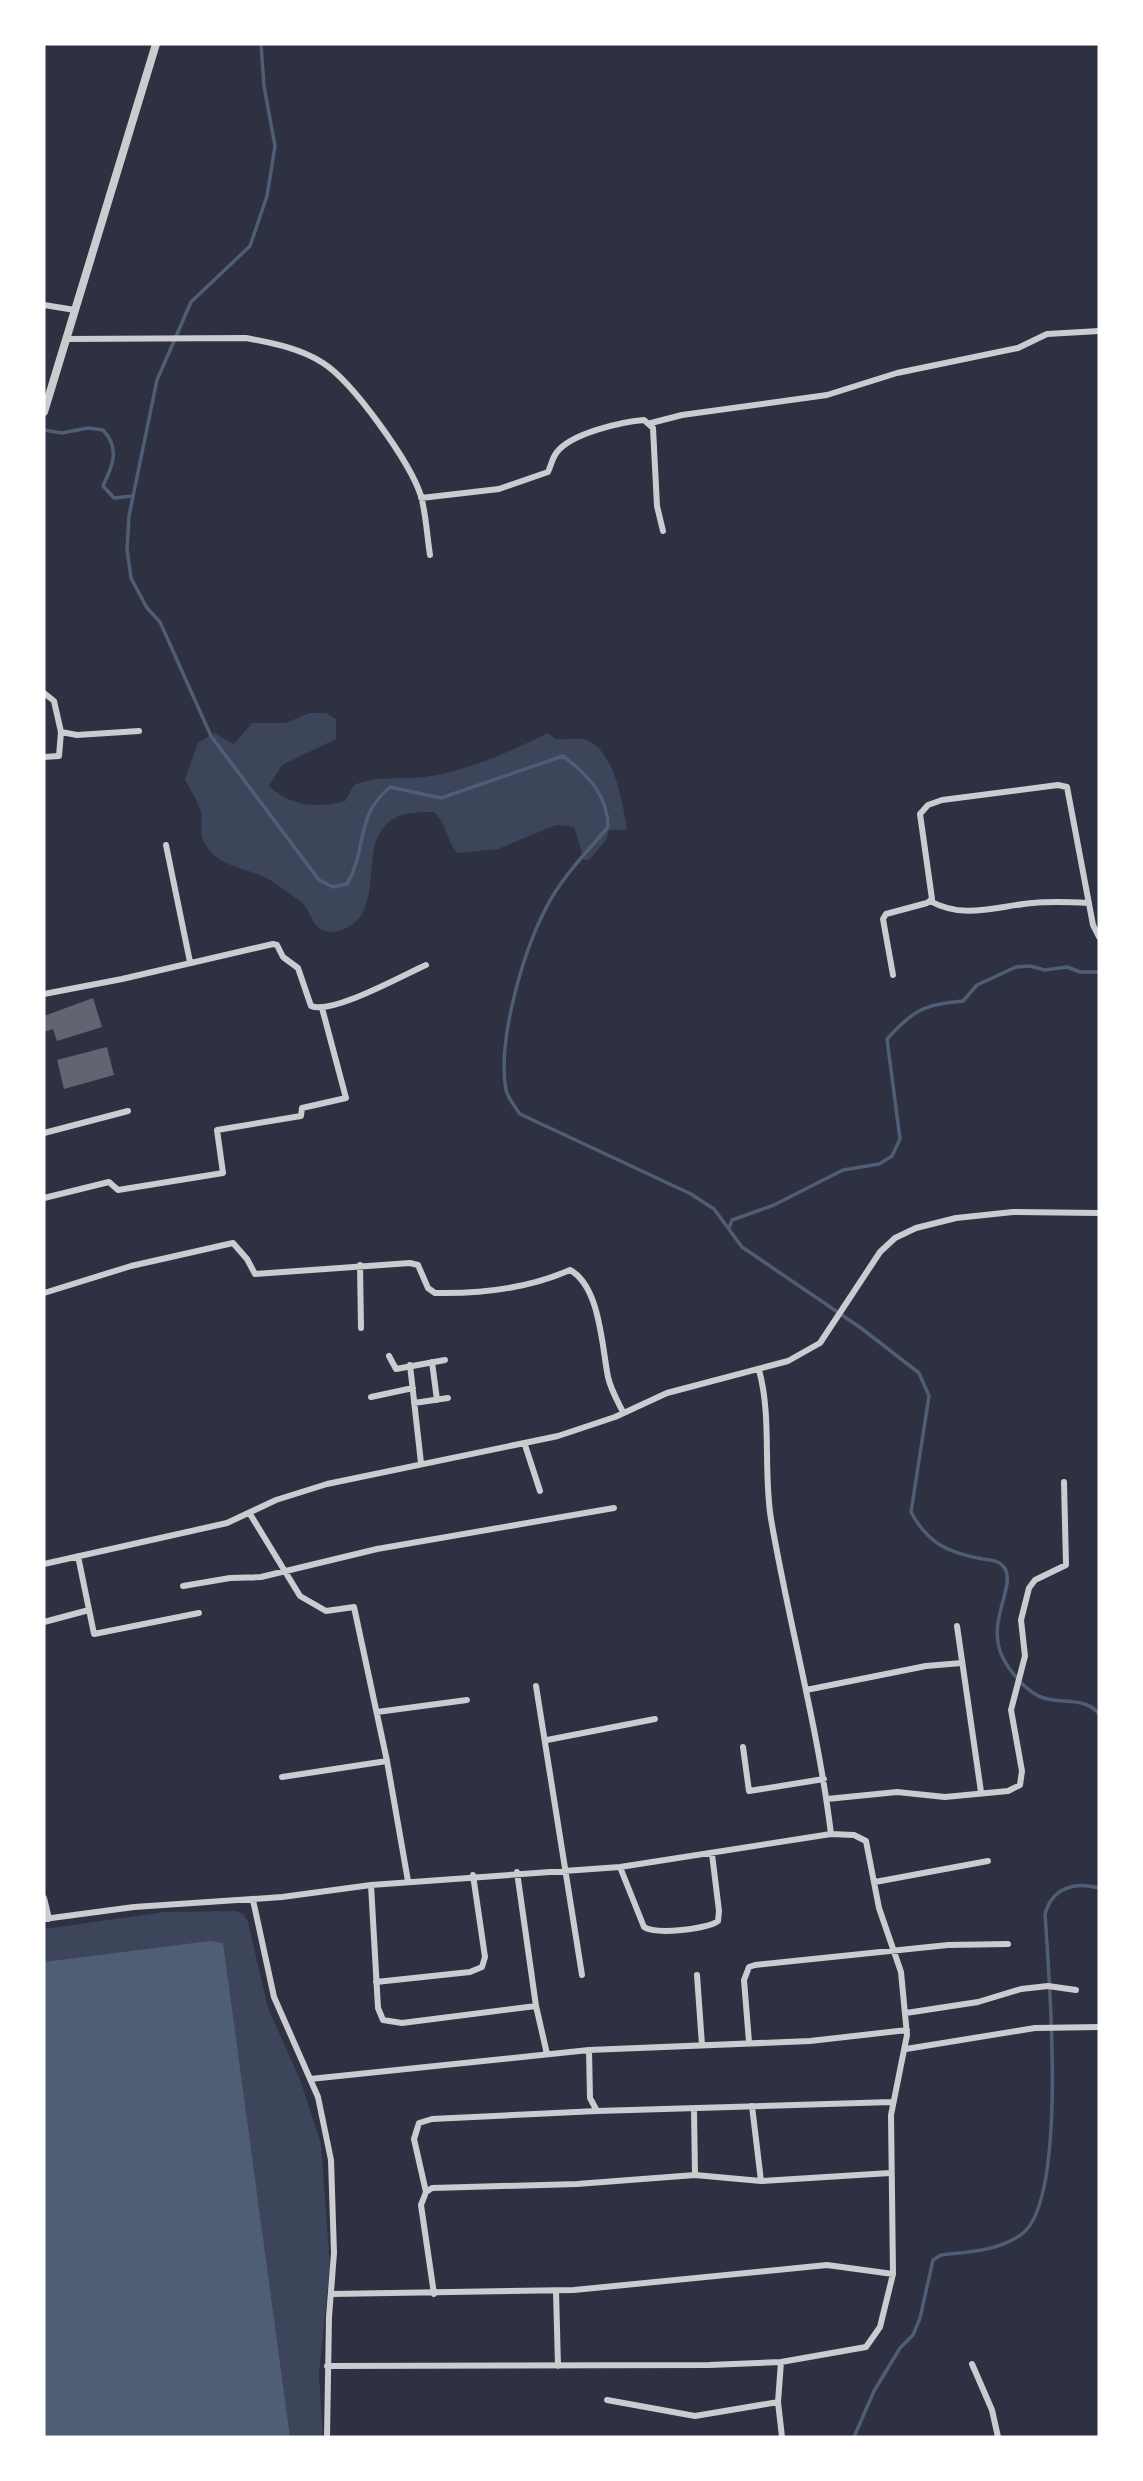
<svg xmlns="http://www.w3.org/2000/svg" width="1143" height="2481" font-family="'DM Sans',sans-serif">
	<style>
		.green { fill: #3c4559 }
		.water { fill: #4f5d75 }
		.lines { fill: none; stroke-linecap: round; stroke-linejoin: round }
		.stream { stroke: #4f5d75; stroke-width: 3.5 }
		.building { fill: #626471 }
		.minor { stroke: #caccd0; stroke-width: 6 }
		.tertiary { stroke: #caccd0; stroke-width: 8 }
	</style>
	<rect width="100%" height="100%" fill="#2d3142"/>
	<path class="green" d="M309,713H326L336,719V739L282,765L269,786C290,806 318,809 345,801L354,785C380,775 398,780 424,777C468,771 509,752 548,733L555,739C564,740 575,738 583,739C614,746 623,804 627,830H609L606,840L589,860H584L574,827L556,825L498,849L457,853C446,839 448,827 434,812C421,812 404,812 393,819C354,843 390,912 342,930C336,932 328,933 322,930C310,924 311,907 296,898C287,893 279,885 270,880C248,867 215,868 203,840C200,832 202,821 201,813C199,802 190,790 185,779L198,743L214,733L234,744L252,723H286Z
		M236,1911L243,1914L248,1922L268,2008L301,2082L321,2144L330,2266L319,2374L323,2437H44V1929L165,1912Z"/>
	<path class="water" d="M210,1941L223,1943L290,2437H44V1962Z"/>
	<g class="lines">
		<path class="stream" d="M261,44L264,86L275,146L267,196L250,246L191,302L157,380L129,516L127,549L131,578L147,608L160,622L211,736L319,880L333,887L347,884C368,848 354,817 390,787L441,798L563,756C587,774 608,795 608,827C586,853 561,878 546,908C523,952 497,1041 506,1090C508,1098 515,1107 520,1114L691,1194L714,1209L742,1247L861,1328L919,1373L929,1396L911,1512C928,1544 949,1553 983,1559C990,1560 998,1560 1003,1566C1019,1584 984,1621 1003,1658C1010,1672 1028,1694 1044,1698C1063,1704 1086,1697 1099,1714
			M44,430L62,433L88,428L103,430C121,449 112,467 103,486L114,498L133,496
			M729,1228L732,1220L774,1205L843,1170L879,1164L892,1156L900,1139L887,1039C913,1010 925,1004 963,1001L977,985L1016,967L1030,966L1045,970L1067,967L1080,972H1099
			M854,2437L874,2391L900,2348L913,2335L920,2318L933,2260L941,2255C967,2252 1001,2251 1023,2233C1068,2196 1049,1975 1045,1914C1052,1888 1075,1881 1099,1888"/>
	</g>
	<path class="building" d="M93,998L102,1027L57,1041L53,1029L44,1032V1016Z
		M107,1047L114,1075L64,1089L57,1060Z"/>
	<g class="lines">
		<path class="minor" d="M44,305L75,310
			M66,339L246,338C272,343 300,348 323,363C353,382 410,462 421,496C426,514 427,536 430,555
			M651,423L682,415L827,395L897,373L1018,348L1047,334L1099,331
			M421,498L499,489L548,472C551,466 552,458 557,452C572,433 621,422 644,420L653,428L657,506L663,531
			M44,693L54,701L61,732L77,735L139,731
			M44,757L59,756L61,732
			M166,845L190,962
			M930,901C964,920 997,906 1033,903C1052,901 1071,902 1089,903
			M893,975L883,919L886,914L927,903L932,899L920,814L928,805L942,800L1058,785L1067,787L1093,925L1099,937
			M44,994L122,979L273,944L277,945L283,957L298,968L311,1006C332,1015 403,975 426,965
			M44,1133L128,1111
			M44,1198L109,1182L118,1190L223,1173L217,1130L301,1116L302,1108L346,1098L322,1008
			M360,1265L361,1328
			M44,1293L131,1266L233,1243L247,1259L255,1274L410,1263L418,1265L428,1288L435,1293C480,1294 529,1288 570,1270C600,1286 602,1347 608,1377C611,1390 617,1400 623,1412
			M389,1356L396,1369L445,1360
			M432,1362L437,1400
			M410,1365L421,1463
			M759,1370C772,1417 763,1471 771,1519C789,1624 818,1727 831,1834
			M371,1397L413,1388
			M414,1403L448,1398
			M525,1445L540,1491
			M250,1514L300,1596L326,1611L354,1607L387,1761L408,1881
			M78,1556L94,1634L199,1613
			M44,1564L227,1523L276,1500L327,1484L558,1436L615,1417L667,1393L788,1361L820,1343L880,1252L895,1238L916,1228L956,1218L1013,1212L1099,1213
			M183,1586L230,1578L261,1577L377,1549L614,1508
			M44,1622L89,1610
			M957,1626L981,1792
			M536,1686L582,1975
			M806,1690L926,1666L962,1663
			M377,1712L467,1700
			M547,1740L655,1719
			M743,1747L749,1791L824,1779
			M282,1777L387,1761
			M827,1799L897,1792L945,1797L1008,1791L1020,1785L1022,1771L1011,1710L1025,1656L1021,1620L1029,1588L1035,1580L1066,1565L1064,1482
			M620,1867L644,1927C656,1935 708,1929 718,1921L719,1911L712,1854
			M517,1872L536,2006L547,2054
			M875,1882L988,1861
			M371,1885L378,2008L383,2020L402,2023L536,2006
			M44,1898L49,1919
			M253,1900L274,1997L318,2097L331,2160L334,2253L329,2317L327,2437
			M44,1919L134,1907L282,1897L371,1885L620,1867L831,1834L854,1835L866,1841L879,1908L901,1972L907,2035L891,2115L893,2274L880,2327L866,2347L781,2362L709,2365L327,2366
			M697,1975L702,2045
			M376,1982L470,1972L482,1967L485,1957L473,1875
			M906,2013L978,2002L1021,1989L1048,1986L1076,1990
			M749,2042L744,1980L749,1967L755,1965L948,1945L1008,1944
			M906,2049L1035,2028L1099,2027
			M589,2050L590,2098L597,2111L892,2102
			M310,2079L589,2050L810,2041L907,2030
			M752,2106L761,2181
			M694,2110L695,2175
			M426,2192L414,2139L419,2123L432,2119L597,2111
			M556,2291L558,2366
			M331,2294L574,2290L827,2265L893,2274
			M434,2294L421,2205L426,2192L432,2188L577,2184L695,2175L761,2181L890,2173
			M781,2362L778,2402L782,2437
			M972,2364L992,2410L998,2437
			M607,2400L695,2416L778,2402"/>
		<path class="tertiary" d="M44,412L156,44"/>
	</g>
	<rect width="1143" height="2481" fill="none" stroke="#ffffff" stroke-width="91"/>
</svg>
